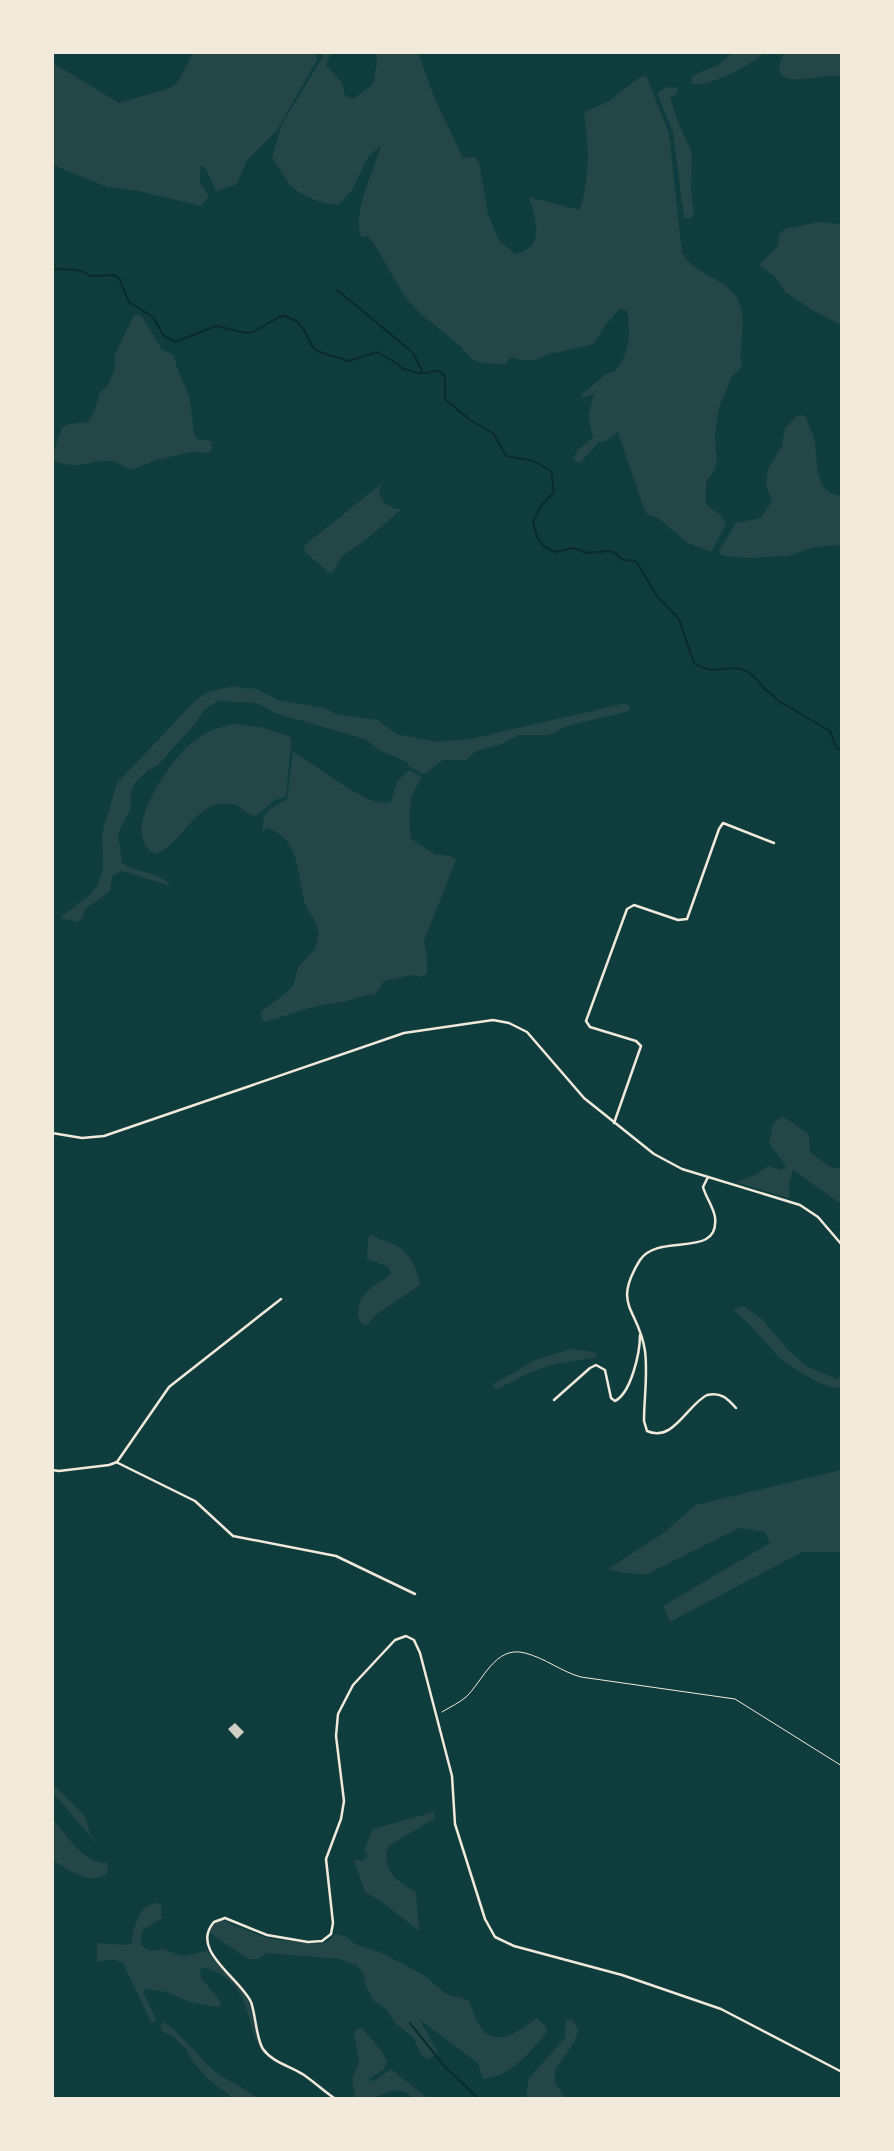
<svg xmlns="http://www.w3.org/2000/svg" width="894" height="2151" font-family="Ubuntu,sans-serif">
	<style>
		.green { fill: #244646 }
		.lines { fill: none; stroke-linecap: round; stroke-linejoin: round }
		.stream { stroke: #0a2a2b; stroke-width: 2 }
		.building { fill: #cfcfc3 }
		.path { stroke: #f1e9da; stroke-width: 1 }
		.minor { stroke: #f1e9da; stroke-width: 2.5 }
		.tertiary { stroke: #f1e9da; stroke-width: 2.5 }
	</style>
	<rect width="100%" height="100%" fill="#0f3d3e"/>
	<path class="green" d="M193,53H316L317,60L277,130L247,160L237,184L216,191L205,167L200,166V183L209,196L201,206L139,191L107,187L53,165V63L119,103L170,88L178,82Z
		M323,53H331L326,65L342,83L345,96L353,99L373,84L377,62L376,53H418L434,97L463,158L475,157L479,162L488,214L498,239L515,254C547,247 535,219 529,197L580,210C590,172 589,151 584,112L609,101L640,77L646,75L669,133L682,253C697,279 737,278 742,312C745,331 738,349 742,367L732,376L719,407L715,435L717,462L714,471L706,482V504L721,516L726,525L711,552L688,543L657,517L650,516L645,512L618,432L606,441L599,442L580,463L576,462L574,458L577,451L593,437L588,416L594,394L582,397V394L606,374L614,372C630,354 631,334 627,311L620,309L606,324L594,344L555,353C546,352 542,359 533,360C526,362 518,359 510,357L506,365L479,362L472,359L459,345L420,313L406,298L374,244L368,236L362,237C350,217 375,168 381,145L368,157L352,190L338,205C322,204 303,197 291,186C287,182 278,165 272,158L282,124L321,60Z
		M732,53H764C749,66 711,87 691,84L692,76L718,65Z
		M784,53H841V76C822,72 762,96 784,53Z
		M667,87L678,88L677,94L670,97L678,122L692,153L691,190L694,214L690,219L684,218L673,132L657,93Z
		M818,222L841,224V325L814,311L785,292L775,277L759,265L778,246L779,234L785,229Z
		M134,315H141L162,350L174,355C177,370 180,375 186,388C192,402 192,420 194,435L197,439L210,441L213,448L209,453L190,452L157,460L131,470C124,468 118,461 110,461C86,460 83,471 54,461L53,453L62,427L70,424L88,422L95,410L100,392L108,385L115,368V354Z
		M805,415C808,424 813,433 815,442C818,464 814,492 841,496V545L814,547L788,556L746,558L726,556L718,553L736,523L761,518L772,501L766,485L768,469L782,446L785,428L797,416Z
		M381,484L379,494L385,503L395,509H402L363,542L343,555L332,573L328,572L303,550L305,545Z
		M235,686L247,689L255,688L278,700L324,708L336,714L378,720L396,734L436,742L470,739L626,703L631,708L629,711L567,726L549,735H519L499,745L476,751L466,760H443L426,773L422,774L409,766L407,762L379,750L365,739L275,713L257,703L218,701L205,709L195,724L159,764L147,771L134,784L130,796L131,808L118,833L122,863C138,874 158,870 171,886L122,871L112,876L110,891L85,909L83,917L77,922L63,919L61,917L91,894L98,884L103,870L102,834L117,783L196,700L210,691Z
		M234,724L261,727L289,736L291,741L286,797L275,800L256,816C246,815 241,805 232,804C197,797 184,843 156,854C117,838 167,766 186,748C199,735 216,727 234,724Z
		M293,752C316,763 367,810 391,802L397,781L409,770L422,777C406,802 410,810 410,838L434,854L450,856L456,860L424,941L427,955V973L422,977L412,975L384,981L375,994C361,995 349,1002 336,1003C312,1005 288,1016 264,1022L260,1013C270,1004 286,995 293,985C297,979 295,971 300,965C307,957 316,951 318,939C321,922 307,914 304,900C297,873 300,838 267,828L262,831C264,807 270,810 287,799Z
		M782,1116L809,1134L810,1152L830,1167L841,1169V1204L793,1170L789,1183V1198L735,1182L755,1175L768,1166L781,1170L786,1166L769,1143L773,1124Z
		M372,1234C381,1242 394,1242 402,1249C412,1258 418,1272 420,1285L378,1313L366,1326C359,1322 358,1320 358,1312C359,1292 376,1285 391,1274L388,1267L367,1259L368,1237Z
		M743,1306L761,1318L789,1351L808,1367L837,1379L841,1375V1387C828,1392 789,1366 779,1357C763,1341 751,1323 733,1310Z
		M571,1349L593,1352L598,1357L555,1364L531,1372L497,1389L492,1385L535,1360Z
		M841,1470V1552H802L670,1622L663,1606L770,1543L765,1532L739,1528L647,1574L622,1573L608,1569L662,1534L696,1505Z
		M52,1783L85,1816L90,1833L98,1845L53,1793Z
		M434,1812L435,1818L389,1846L386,1852C385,1874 398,1882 416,1892L419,1931L382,1902L365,1892L354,1860L362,1861L368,1856L364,1850L373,1829Z
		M52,1818C66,1835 84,1864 108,1863L107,1874C88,1885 68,1870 53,1860Z
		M156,1903L161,1904L162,1918L142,1931L141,1945L149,1951L162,1949L184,1956L207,1951C218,1966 234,1977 244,1992C256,2012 252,2035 266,2054L264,2055C245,2028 252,1987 216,1972C210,1969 206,1967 200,1969L201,1978L221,2002L220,2006L216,2007L190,2002L167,1992L146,1989L143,1992L155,2017V2022H151L123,1963L113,1959L100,1962L97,1960V1943L131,1945C136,1926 135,1907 156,1903Z
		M222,1920L266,1938L320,1944L329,1941L335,1934L345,1936L355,1944L379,1952L424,1975L446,1994L468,2000C473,2008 474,2018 480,2026C496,2050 520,2030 537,2018L547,2028V2032C535,2047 518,2067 500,2075C495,2077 488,2078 483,2079L478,2063L419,2019L438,2052L429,2059L422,2056L413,2037L396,2024L386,2009L374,2001L366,1986L363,1973L356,1965L339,1959L267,1953L258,1959H248L209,1932L213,1925Z
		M566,2019L573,2021L578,2030L575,2041L555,2070V2082L564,2097L569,2098H526L529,2078L565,2038Z
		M163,2022C183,2035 194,2052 211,2068C225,2081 243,2086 257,2098H233L208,2079L193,2062L186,2049L174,2037L162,2031L160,2025Z
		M362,2028L383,2053L387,2062L384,2069L368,2080L374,2081L391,2069L427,2098H413C395,2078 379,2105 355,2097L352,2079L359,2062L354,2033L356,2029Z"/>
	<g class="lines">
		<path class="stream" d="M52,269C69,270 77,267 91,276L112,275L119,278L129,302L153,317L164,336L175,342L216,326L246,333L253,332L279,317L285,316L296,321L304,330L312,346L319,352L349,361L377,352L398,364L401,368C407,369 413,372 418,373C430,376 436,365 445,376V399L470,420L493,433L506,456L534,461L551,471L554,492L540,507L533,522L537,537L543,546L555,552L573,548L588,553L608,551L614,552L623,560L636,561L657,596L679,619L694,663C722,682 737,651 762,686C766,692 773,693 777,700L830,731L836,747L842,751
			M337,290L411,351
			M413,353L422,371
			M410,2023L445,2067L478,2098"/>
	</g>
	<path class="building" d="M235,1723L244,1732L237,1739L228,1729Z"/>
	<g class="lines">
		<path class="path" d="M442,1712C450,1707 459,1703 466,1697C483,1681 495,1645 525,1653C545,1658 562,1672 581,1677L735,1699L842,1766"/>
		<path class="minor" d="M614,1123L641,1046L636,1041L590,1027L586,1021L627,909L634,905L678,920L687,919L719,829L723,823L774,843
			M708,1177L703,1187C706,1198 713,1206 715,1217C720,1260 658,1232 640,1260C611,1307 639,1308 645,1351C648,1374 644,1398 644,1421L647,1431C673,1443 687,1405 707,1395C721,1392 727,1398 736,1408
			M554,1400L590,1368L596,1365L605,1370L611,1398L615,1401C631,1393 640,1353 640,1335
			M116,1462L195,1501L233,1536L336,1556L415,1594
			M52,1470L59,1471L109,1465L117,1462L169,1387L281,1299
			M334,2098C324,2091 314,2082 304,2075C291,2066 273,2063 263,2049C256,2038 256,2016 251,2002C240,1978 189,1950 214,1922L225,1918L267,1935L308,1942L322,1941L331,1934L333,1923L326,1859L341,1819L344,1801L336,1736L338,1714L353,1685L395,1640L406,1636L414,1640L420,1653L452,1776L455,1824L485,1919L495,1937L514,1946L622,1975L721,2009L842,2072"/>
		<path class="tertiary" d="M52,1133L82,1138L104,1136L404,1033L493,1020L509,1023L527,1032L584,1098L654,1154L682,1169L800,1205L818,1217L842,1245"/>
	</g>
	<rect width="894" height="2151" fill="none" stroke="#f1e9da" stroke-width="108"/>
</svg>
